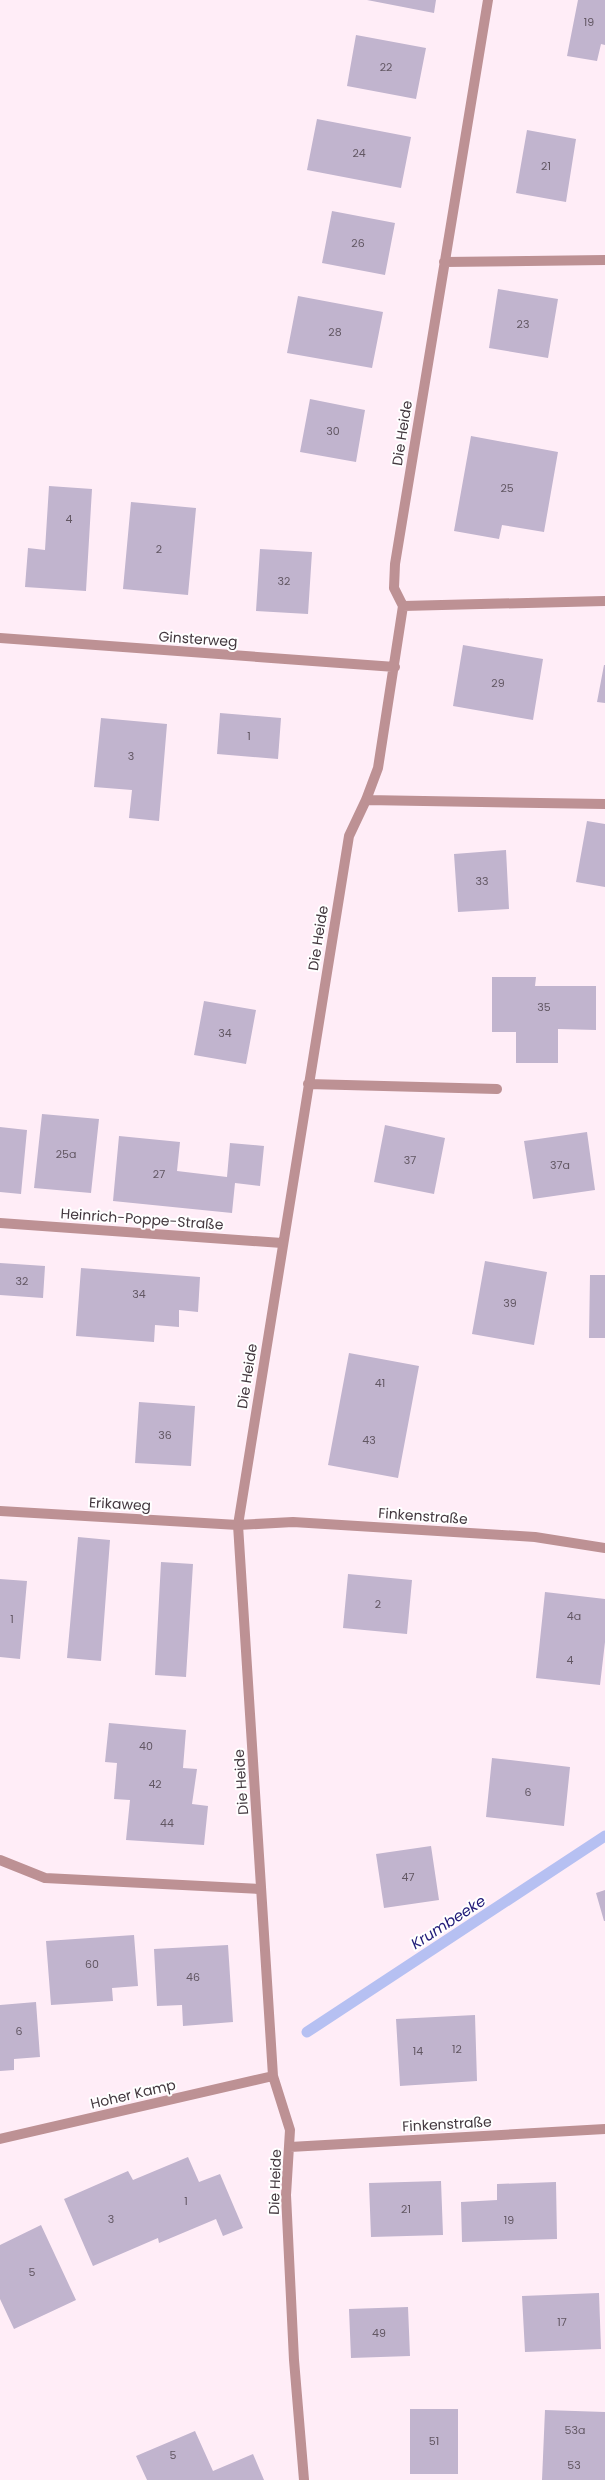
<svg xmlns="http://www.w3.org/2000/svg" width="605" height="2480" font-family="Poppins,sans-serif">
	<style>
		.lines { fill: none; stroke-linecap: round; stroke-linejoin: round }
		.stream { stroke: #b6c0f2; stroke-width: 11 }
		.building { fill: #c1b4ce }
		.service { stroke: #bd9194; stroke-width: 10 }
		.minor { stroke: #bd9194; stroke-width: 10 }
		.labels { text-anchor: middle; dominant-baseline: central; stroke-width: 4; stroke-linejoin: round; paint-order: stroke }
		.number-label { font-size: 11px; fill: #625763 }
		.street-label { font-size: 14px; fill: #43383f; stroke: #fff }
		.water-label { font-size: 15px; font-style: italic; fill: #211b78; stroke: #fff }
	</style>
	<rect width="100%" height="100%" fill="#ffedf7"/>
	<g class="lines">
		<path class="stream" d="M307,2032L605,1836"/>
	</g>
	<path class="building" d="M367,0H436L434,13Z
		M578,0H605V45L601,44L597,61L567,56Z
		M356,35L426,48L416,99L347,86Z
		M317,119L411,137L401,188L307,170Z
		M527,130L576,139L566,202L516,193Z
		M332,211L395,223L385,275L322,263Z
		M498,289L558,299L548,358L489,348Z
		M298,296L383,312L372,368L287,353Z
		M310,399L365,410L356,462L300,452Z
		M471,436L558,452L544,532L502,525L499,539L454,531Z
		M49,486L92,489L86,591L25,587L28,548L45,550Z
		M131,502L196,508L188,595L123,589Z
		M260,549L312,552L308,614L256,611Z
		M463,645L543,659L533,720L453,706Z
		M604,665H605V703L597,702Z
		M220,713L281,718L278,759L217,754Z
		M101,718L167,724L159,821L129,818L132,790L94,787Z
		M587,821L605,824V887L576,882Z
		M506,850L509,909L458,912L454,854Z
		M492,977H536L535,986H596V1030L558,1029V1063H516V1032H492Z
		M204,1001L256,1010L246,1064L194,1055Z
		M42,1114L99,1119L91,1193L34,1188Z
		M385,1125L445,1138L434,1194L374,1182Z
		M0,1127L27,1130L21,1194L0,1192Z
		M587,1132L595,1190L533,1199L524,1141Z
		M119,1136L180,1142L177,1171L227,1177L230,1143L264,1146L260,1186L235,1183L232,1213L113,1201Z
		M485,1261L547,1272L534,1345L472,1334Z
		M0,1263L45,1266L43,1298L0,1295Z
		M81,1268L200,1277L198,1312L179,1310V1327L155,1325L154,1342L76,1336Z
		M590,1275H605V1338H589Z
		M349,1353L419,1366L398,1478L328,1465Z
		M139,1402L195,1406L191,1466L135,1463Z
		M78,1537L110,1540L101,1661L67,1658Z
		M161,1562L193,1564L186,1677L155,1675Z
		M348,1574L412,1580L407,1634L343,1628Z
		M0,1579L27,1581L20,1659L0,1657Z
		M545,1592L605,1599V1642L600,1685L536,1678Z
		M109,1723L186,1730L183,1768L197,1769L192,1804L208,1806L204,1845L126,1840L130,1800L114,1799L117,1763L105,1762Z
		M492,1758L570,1767L564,1826L486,1817Z
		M431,1846L439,1900L384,1908L376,1854Z
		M605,1890V1921H604L596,1893Z
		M134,1935L138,1986L112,1988L113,2001L51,2005L46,1941Z
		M228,1945L233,2022L183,2026L182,2005L157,2006L154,1949Z
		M36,2002L40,2057L14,2059V2070L0,2071V2005Z
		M475,2015L477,2081L400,2086L396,2019Z
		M188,2157L199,2182L220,2174L243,2228L223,2236L216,2219L159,2243L158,2238L93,2266L64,2199L128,2171L133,2180Z
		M441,2181L443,2235L371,2237L369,2183Z
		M556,2182L557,2239L462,2242L461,2202L497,2200V2184Z
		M41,2225L76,2300L14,2329L0,2299V2245Z
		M599,2293L601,2349L525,2352L522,2296Z
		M408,2307L410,2356L351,2358L349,2309Z
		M410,2409H458V2474H410Z
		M545,2410L605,2412V2480H542Z
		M195,2431L213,2471L253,2454L264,2480H147L136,2456Z"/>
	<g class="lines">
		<path class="service" d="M0,1860L45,1878L261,1889"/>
		<path class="minor" d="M444,262L605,260
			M403,606L605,601
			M0,638L395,667
			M366,800L605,804
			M308,1084L497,1089
			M0,1223L282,1243
			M0,1511L238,1525L293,1522L535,1537L605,1548
			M0,2139L273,2076
			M290,2147L605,2129
			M304,2480L294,2360L286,2195L290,2130L273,2076L238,1525L349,836L366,800L378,768L403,606L394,588L395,564L488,0"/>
	</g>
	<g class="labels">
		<g class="number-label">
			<text x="589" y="22">19</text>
			<text x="386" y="67">22</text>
			<text x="359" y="153">24</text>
			<text x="546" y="166">21</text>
			<text x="358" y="243">26</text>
			<text x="523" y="324">23</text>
			<text x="335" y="332">28</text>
			<text x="333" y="431">30</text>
			<text x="507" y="488">25</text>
			<text x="69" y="519">4</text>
			<text x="159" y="549">2</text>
			<text x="284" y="581">32</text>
			<text x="498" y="683">29</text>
			<text x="249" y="736">1</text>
			<text x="131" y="756">3</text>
			<text x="482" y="881">33</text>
			<text x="544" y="1007">35</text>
			<text x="225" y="1033">34</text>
			<text x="66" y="1154">25a</text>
			<text x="410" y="1160">37</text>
			<text x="560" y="1165">37a</text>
			<text x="159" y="1174">27</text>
			<text x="22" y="1281">32</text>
			<text x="139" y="1294">34</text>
			<text x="510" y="1303">39</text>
			<text x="380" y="1383">41</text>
			<text x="165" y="1435">36</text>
			<text x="369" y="1440">43</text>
			<text x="378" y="1604">2</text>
			<text x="574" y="1616">4a</text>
			<text x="12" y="1619">1</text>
			<text x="570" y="1660">4</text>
			<text x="146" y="1746">40</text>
			<text x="155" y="1784">42</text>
			<text x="528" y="1792">6</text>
			<text x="167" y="1823">44</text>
			<text x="408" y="1877">47</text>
			<text x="92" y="1964">60</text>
			<text x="193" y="1977">46</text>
			<text x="19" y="2031">6</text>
			<text x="457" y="2049">12</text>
			<text x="418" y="2051">14</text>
			<text x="186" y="2201">1</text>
			<text x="406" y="2209">21</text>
			<text x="111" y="2219">3</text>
			<text x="509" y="2220">19</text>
			<text x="32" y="2272">5</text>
			<text x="562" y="2322">17</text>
			<text x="379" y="2333">49</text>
			<text x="575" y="2430">53a</text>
			<text x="434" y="2441">51</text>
			<text x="173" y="2455">5</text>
			<text x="574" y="2465">53</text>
		</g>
		<g class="street-label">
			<text transform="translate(402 433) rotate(-81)">Die Heide</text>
			<text transform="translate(198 639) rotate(4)">Ginsterweg</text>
			<text transform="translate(318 938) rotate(-81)">Die Heide</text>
			<text transform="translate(142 1219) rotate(4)">Heinrich-Poppe-Straße</text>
			<text transform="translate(247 1376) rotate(-81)">Die Heide</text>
			<text transform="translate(120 1504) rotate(3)">Erikaweg</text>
			<text transform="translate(423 1516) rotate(4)">Finkenstraße</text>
			<text transform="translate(241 1782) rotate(-94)">Die Heide</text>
			<text transform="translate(133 2094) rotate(-13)">Hoher Kamp</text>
			<text transform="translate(447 2124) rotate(-3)">Finkenstraße</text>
			<text transform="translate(275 2182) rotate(-88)">Die Heide</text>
		</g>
		<g class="water-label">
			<text transform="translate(448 1922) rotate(-33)">Krumbeeke</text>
		</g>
	</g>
</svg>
